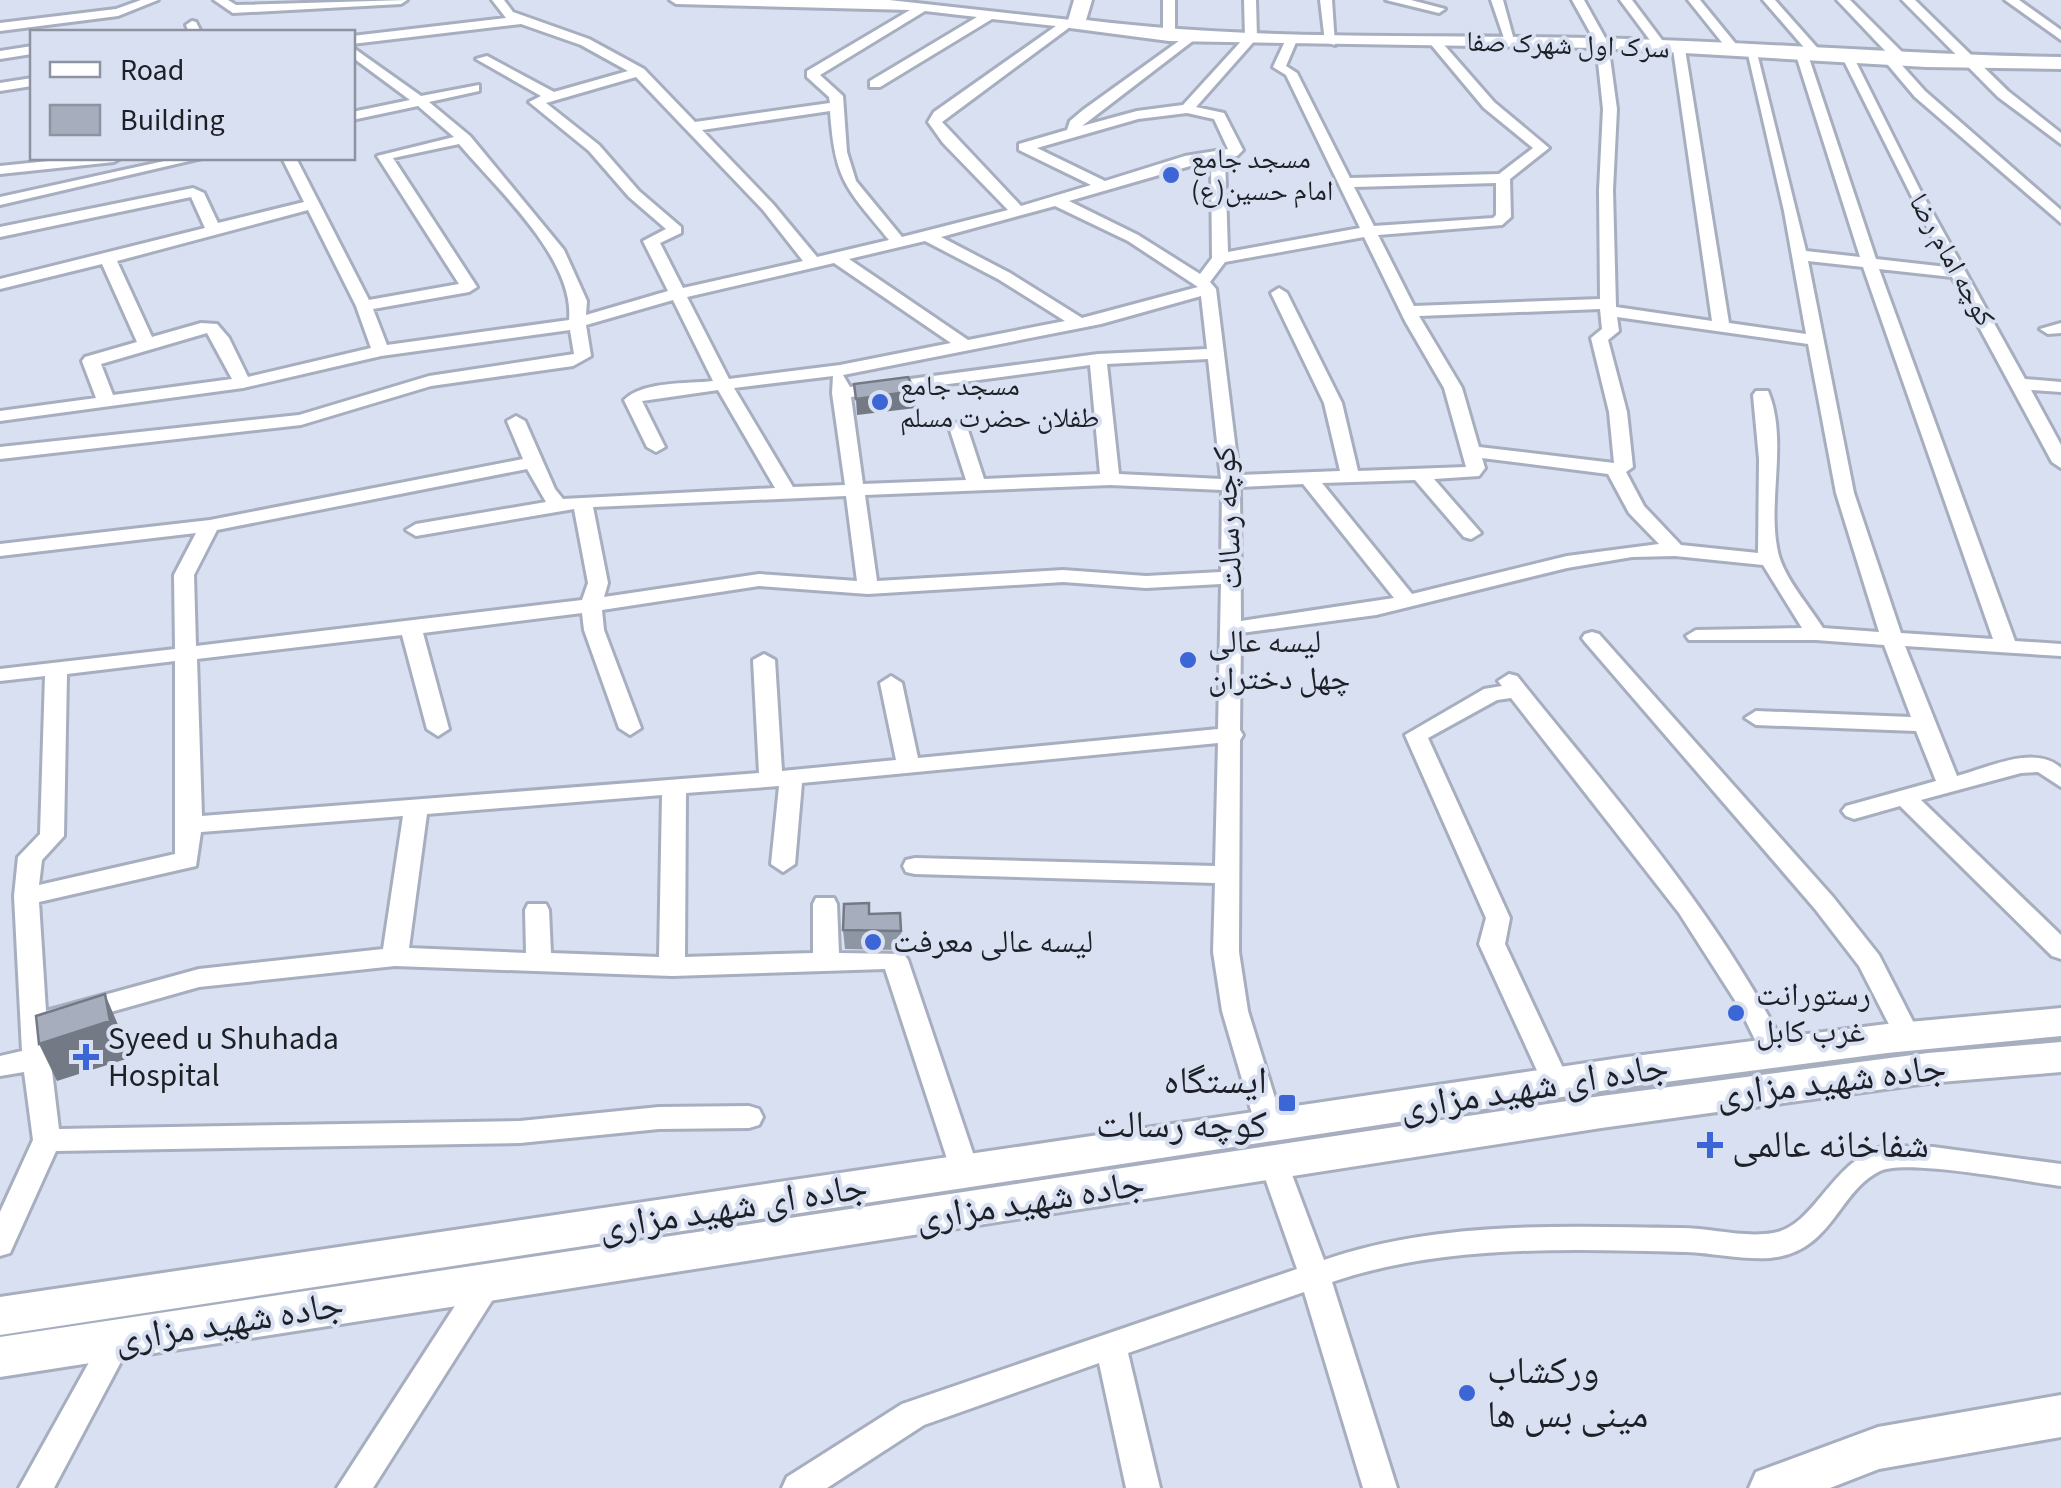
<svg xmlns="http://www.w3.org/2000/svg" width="2061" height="1488" font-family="'Source Sans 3','Noto Naskh Arabic',sans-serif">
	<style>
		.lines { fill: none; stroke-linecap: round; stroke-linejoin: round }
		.street-casing { stroke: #a7aebf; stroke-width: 6 }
		.secondary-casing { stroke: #a7aebf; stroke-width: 6 }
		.street { fill: #fff; fill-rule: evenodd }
		.secondary { fill: #fff; fill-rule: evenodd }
		.wall { fill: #8f96a3 }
		.shaded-wall { fill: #747a85 }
		.building { fill: #a6aebe; stroke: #747a85; stroke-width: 2.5 }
		.poi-dot { fill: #3c65d6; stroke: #d8e0f1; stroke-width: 4 }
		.labels { text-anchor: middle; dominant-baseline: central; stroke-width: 8; stroke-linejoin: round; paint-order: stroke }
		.far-street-label { font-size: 28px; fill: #1d2026; stroke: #d8e0f1 }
		.far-poi-label { font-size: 28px; fill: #1d2026; stroke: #d8e0f1; text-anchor: start }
		.street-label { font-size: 32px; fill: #1d2026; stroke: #d8e0f1 }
		.poi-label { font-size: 32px; fill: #1d2026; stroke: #d8e0f1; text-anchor: start }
		.near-poi-label { font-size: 38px; fill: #1d2026; stroke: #d8e0f1; text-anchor: start }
		.near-street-label { font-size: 38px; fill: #1d2026; stroke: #d8e0f1 }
	</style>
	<rect width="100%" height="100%" fill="#d8e0f1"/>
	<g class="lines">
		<defs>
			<path id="street" d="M141,0H158L118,16L0,31V23L116,9Z
				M214,0H228L236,5L407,0L401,4L233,13Z
				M492,0H504L513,12L589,39L644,69L695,122L830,103L829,97L807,77V71L910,10L676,4L670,0H889L1080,21V27H1070L942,122L1021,206L1091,185L1019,150V144L1067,130L1070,121L1083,110L1190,33L1194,34V40L1082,126L1137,111L1183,105L1245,37L1244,0H1256L1257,38L1196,107L1224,113L1243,150L1237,156L1225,158L1228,252L1360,228L1286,75L1273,67L1287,37L1297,40L1286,66L1297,73L1350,178L1499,174L1533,148L1484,108L1428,41L1438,38L1494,102L1549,148L1510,179L1511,217L1502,225L1378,235L1414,306L1600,299L1599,190L1603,109L1596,43L1572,0H1584L1608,43L1617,109L1613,190L1616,307L1712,321L1673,49L1679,45L1685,49L1729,323L1806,334L1784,211L1747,50L1757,53L1806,251L1860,257L1796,55L1802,51L1808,55L1876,259L1947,267L1842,57L1852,54L1920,190L2025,379L2061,382V392L2031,390L2061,445V468L2052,462L1952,277L1879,269L2015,641L2061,644V656L1905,646L1957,776C1987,768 2035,744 2061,768V787L2038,772L2021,773L1921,800L2061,935V959L2052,956L1900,806L1854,819L1846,816L1842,811L1846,806L1936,781L1916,731L1756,725L1745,718L1756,711L1911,717L1884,645L1816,640H1689L1686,636L1696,630L1802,628L1763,565L1675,556L1632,557L1567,568L1376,615L1241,633L1240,730L1243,735L1240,740L1239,952L1248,1011L1284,1127L1280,1135L1270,1138L1260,1135L1256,1127L1222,1011L1213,952L1215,883L915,874L906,872L903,866L906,860L915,858L1215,866L1218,743L802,783L795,864L783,872L771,864L779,786L686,793L685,957L813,953V904L816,898H834L837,904L839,953L904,954L908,960L979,1171L975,1179L965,1182L955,1179L951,1171L885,969L672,976L395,966L199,987L47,1030L59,1129L520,1121L659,1107L749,1106L759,1109L763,1117L759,1125L749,1128L659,1129L520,1143L56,1151L10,1253L0,1256V1212L33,1140L24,1072L0,1076V1056L22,1051L14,896L18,857L40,834L45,676L0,681V669L175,649L174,575L196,533L0,556V544L210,520L523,459L507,421L516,416L525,421L555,489L563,499L775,488L718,390L642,401L665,447L656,452L647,447L624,400C643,381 687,384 713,381L673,300L586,325L591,356L573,366L431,386L301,425L0,459V447L299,415L429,376L574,354L570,330L381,356L243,388L0,421V411L96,398L82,361L85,357L137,342L102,264L0,289V279L205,228L191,197L0,237V227L193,188L204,193L218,223L304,202L282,158H296L369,300L459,284L377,156L454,137L418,106L352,120V112L410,100L352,57V47L421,96L479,85V91L429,102L470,136L564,250L587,301L586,315L668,291L643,241L666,229L629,197L589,151L529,102L541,96L476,59L487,56L554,92L628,71L581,45L521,24L352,44V36L506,18ZM925,11L977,17L870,81V87H880L992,19L1056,26L934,112L928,122L943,143L1008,210L902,237L856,181L847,152L843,96L820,75ZM636,77L763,210L803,261L683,288L660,243L681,233V227L639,191L599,145L546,103ZM830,111C835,182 846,187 889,240L817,257L773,204L702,130ZM1187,113L1214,119L1228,149L1185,156L1105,181L1037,148L1138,119ZM459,144C497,189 575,259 569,320L387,345L373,309L469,292L477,287L393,158ZM1211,160L1212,258L1200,274L1138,235L1069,201ZM1496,183V215L1493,218L1374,226L1354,187ZM1055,206L1128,241L1198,287L1082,318L1010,273L941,237ZM308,210L356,306L371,348L248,377L229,338L217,324L201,323L152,337L117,261ZM1364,237L1405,321L1444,388L1466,467L1358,471L1342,403L1287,293L1279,288L1271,293L1324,403L1340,471L1239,475L1216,289L1210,282L1225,262ZM925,241L998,279L1065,321L968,340L849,259ZM1808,261L1863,267L1993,639L1901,633L1854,493ZM834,263L951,343L840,365L729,379L687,297ZM1201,296L1207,349L1098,354L850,387L843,375L1101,324ZM1600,309L1602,329L1591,338L1609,412L1614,463L1479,447L1462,388L1419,316ZM1617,317L1808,344L1836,493L1879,632L1823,628C1808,604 1781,575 1777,547C1768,497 1788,439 1768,391H1756L1753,395L1759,459L1758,553L1681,545L1644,506L1626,472L1633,467L1627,412L1608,340L1619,331ZM207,333L232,379L113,395L101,364ZM1208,359L1221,479L1119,474L1107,364ZM1090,365L1100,474L984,479L967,427L958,422L949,427L966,480L863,484L851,397ZM833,376L832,393L845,485L793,487L734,388ZM1482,458L1608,474L1629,513L1659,544L1567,556L1412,594L1322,483L1415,480L1464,537L1471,539L1481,533L1434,479L1479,476L1485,468ZM527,469L546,502L416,524L406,530L416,536L574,509L588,583L582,600L196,646L194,575L217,530ZM1303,484L1394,598L1241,621L1240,487ZM1110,485L1222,490L1221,572L1146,576L1063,570L877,581L865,495ZM846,496L857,581L759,574L604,597L608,583L593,507ZM1063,582L1146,588L1221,584L1218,729L918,758L902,683L891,676L880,683L896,760L782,771L775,660L764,654L753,660L759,773L202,816L197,659L402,635L427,729L438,736L449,729L423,633L582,613L584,630L619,728L630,735L641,728L604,630L602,610L759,586L868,594ZM175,661V854L39,885L42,860L64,836L67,674ZM662,795L659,957L551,953L549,910L546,904H528L525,910L526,953L409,948L427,814ZM403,816L383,949L199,969L46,1011L39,902L196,866L201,832Z
				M1163,0H1175V36L1169,40L1163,36Z
				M1320,0H1332L1335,45L1325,42Z
				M1386,0H1411L1445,9L1439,13Z
				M1491,0H1503L1515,44L1505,41Z
				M1620,0H1632L1668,48L1666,51H1658Z
				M1688,0H1700L1740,49V55H1732Z
				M1763,0H1775L1822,53V59H1814Z
				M1837,0H1850L1906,56V62H1899L1925,91L2061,210V223L1915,97L1883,59L1890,56Z
				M1902,0H1915L2008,91L2061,133V144L1998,97Z
				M2005,0H2019L2061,30V40Z
				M192,21L196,22L201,32H189L186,25Z
				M32,46V54L0,59V51Z
				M32,78V86L0,91V83Z
				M78,158H121L114,162L0,174V166Z
				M178,158H202L0,205V197Z
				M2061,323V333L2048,334L2040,329Z
				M1592,632L1599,634L1833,897L1879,955L1920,1035L1916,1042L1907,1045L1898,1042L1859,966L1815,909L1585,642L1582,638L1585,634Z
				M1509,674L1517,676C1614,797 1717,912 1787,1051L1784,1058L1774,1061L1764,1058L1738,1005L1679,913L1511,698L1497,700L1428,738L1510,918L1505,944L1569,1081L1565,1088L1555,1091L1545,1088L1479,944L1486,918L1405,735L1484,689L1502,686L1498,681Z
				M1885,1146L1933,1147L2061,1164V1186C2028,1182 1905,1158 1880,1171C1837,1192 1833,1252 1770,1258C1742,1260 1714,1253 1686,1252C1570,1249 1443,1244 1332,1282L1397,1488H1363L1304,1292L1128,1353L1160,1488H1126L1099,1363L924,1425L827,1488H782L787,1477L902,1404L1297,1269L1260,1164L1264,1156L1274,1153L1284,1156L1288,1164L1324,1260C1437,1221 1562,1226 1681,1228C1711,1228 1743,1238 1773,1233C1816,1226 1831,1160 1885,1146Z
				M486,1271L497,1275L501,1284L497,1293L373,1488H337L475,1275Z
				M118,1326L129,1330L133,1339L54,1488H19L107,1330Z"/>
			<path id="secondary" d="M1074,0H1092L1086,20C1253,41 1424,34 1592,38C1749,41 1904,55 2061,57V69L1926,67L1597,48L1169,41L1070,28L1067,24Z
				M2061,1008V1036L1887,1053L1627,1087L0,1335V1297L1627,1057L1887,1024Z
				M2061,1042V1072L1928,1083L1601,1128L0,1377V1337L1601,1096L1928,1053Z
				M2061,1395V1437L1879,1469L1830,1488H1749L1756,1472L1878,1427Z"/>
		</defs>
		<use href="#street" class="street-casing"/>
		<use href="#secondary" class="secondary-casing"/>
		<use href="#street" class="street"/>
		<use href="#secondary" class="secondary"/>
	</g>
	<path class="wall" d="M869,903V914L900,913L902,950L845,949L843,930Z"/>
	<path class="shaded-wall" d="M915,391L916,408L857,415L856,399Z
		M105,994L121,1032L126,1059L57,1081L39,1044Z"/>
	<path class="building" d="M908,377L915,391L856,399L854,384Z
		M869,903V914L900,913L901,931L843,930L844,904Z
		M105,994L110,1021L39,1044L36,1016Z"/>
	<g class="poi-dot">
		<circle cx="1171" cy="175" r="10"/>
		<circle cx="880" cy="402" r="10"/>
		<circle cx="1188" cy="660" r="10"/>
		<circle cx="873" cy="942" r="10"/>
		<circle cx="1736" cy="1013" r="10"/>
		<path d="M81 1042h10v10h10v10h-10v10h-10v-10h-10v-10h10z"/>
		<rect x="1277" y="1093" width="20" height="20" rx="5"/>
		<path d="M1705 1130h10v10h10v10h-10v10h-10v-10h-10v-10h10z"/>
		<circle cx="1467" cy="1393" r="10"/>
	</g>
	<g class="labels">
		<g class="far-street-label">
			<text transform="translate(1568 45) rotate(2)">سرک اول شهرک صفا</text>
			<text transform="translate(1952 260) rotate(61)">کوچه امام رضا</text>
		</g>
		<g class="far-poi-label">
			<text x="1191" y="159">مسجد جامع<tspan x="1191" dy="32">امام حسین(ع)</tspan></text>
			<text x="900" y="386">مسجد جامع<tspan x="900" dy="32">طفلان حضرت مسلم</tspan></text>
		</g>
		<g class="street-label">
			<text transform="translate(1228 518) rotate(-93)">کوچه رسالت</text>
		</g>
		<g class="poi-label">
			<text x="1208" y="642">لیسه عالی<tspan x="1208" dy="37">چهل دختران</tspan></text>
			<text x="893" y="942">لیسه عالی معرفت</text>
			<text x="1756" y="995">رستورانت<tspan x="1756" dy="37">غرب کابل</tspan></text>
			<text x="108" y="1039">Syeed u Shuhada<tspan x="108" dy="37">Hospital</tspan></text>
		</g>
		<g class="near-poi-label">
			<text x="1267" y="1081" text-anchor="end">ایستگاه<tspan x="1267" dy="44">کوچه رسالت</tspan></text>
			<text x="1732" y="1145">شفاخانه عالمی</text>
			<text x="1487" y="1371">ورکشاب<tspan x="1487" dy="44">مینی بس ها</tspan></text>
		</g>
		<g class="near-street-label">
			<text transform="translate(1831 1081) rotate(-7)">جاده شهید مزاری</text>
			<text transform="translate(1534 1087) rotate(-9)">جاده ای شهید مزاری</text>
			<text transform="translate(1030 1201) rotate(-9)">جاده شهید مزاری</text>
			<text transform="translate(733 1207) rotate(-9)">جاده ای شهید مزاری</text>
			<text transform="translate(229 1322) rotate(-9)">جاده شهید مزاری</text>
		</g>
	</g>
	<rect x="30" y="30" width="325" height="130" fill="#d8e0f1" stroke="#8d93a0" stroke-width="2.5"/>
	<rect x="50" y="62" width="50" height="15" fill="#ffffff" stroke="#8d93a0" stroke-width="2.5"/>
	<text x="120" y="80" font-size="30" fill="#1d2026">Road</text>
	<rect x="50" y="105" width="50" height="30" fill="#a6aebe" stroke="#8d93a0" stroke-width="2.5"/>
	<text x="120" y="130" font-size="30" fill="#1d2026">Building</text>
</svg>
